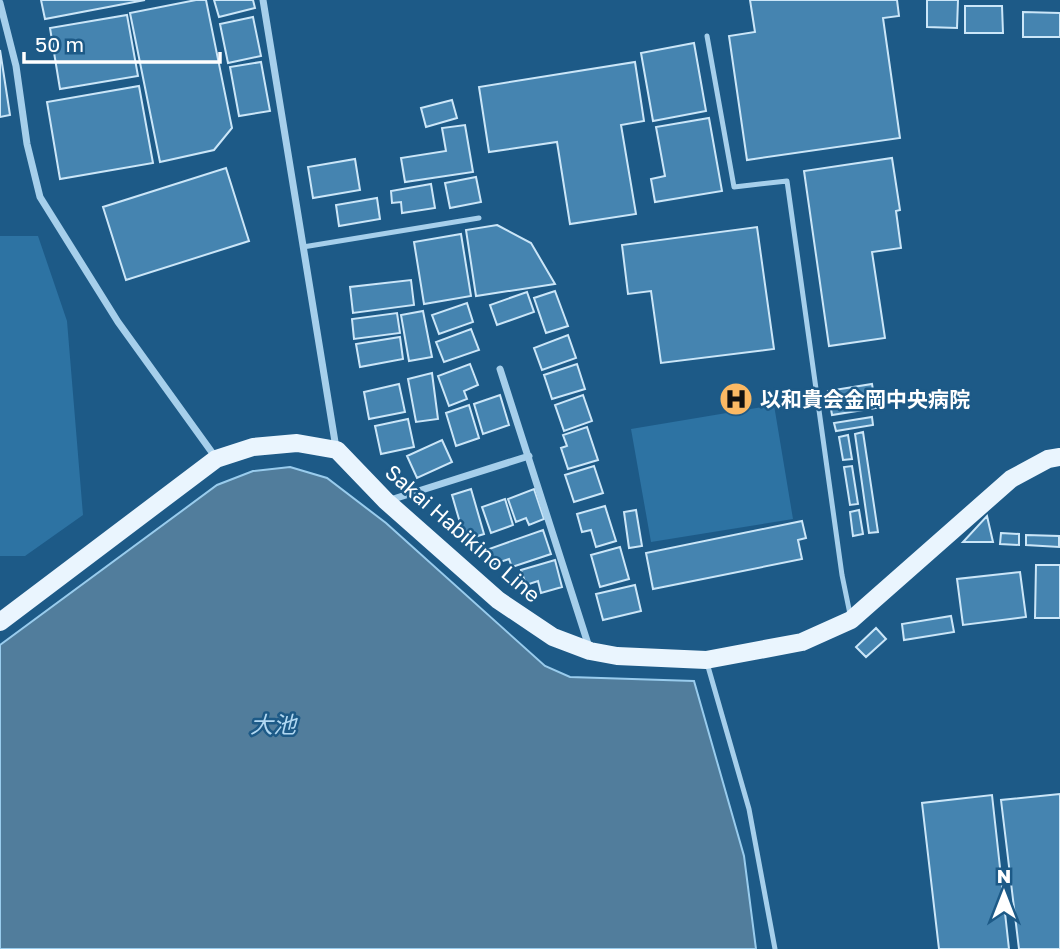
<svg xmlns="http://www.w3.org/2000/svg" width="1060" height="949" font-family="'Golos Text','Noto Sans JP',sans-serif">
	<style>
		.green { fill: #2d73a3 }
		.water { fill: #517d9c; stroke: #99cced; stroke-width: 2 }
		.building { fill: #4584b0; stroke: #cbe6f8; stroke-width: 2 }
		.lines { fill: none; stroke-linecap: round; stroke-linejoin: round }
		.lane { stroke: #a6cfeb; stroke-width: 5 }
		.street { stroke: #a6cfeb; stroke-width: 7 }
		.primary { stroke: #eaf5fe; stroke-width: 18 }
		.labels { text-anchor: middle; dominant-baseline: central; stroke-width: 5; stroke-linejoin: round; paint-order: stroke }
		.poi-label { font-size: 21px; font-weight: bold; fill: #fff; stroke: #1d5a87; text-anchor: start }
		.street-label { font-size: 21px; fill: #fff; stroke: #1d5a87 }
		.water-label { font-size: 23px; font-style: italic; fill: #b1d8f2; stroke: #1d5a87 }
	</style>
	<rect width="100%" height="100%" fill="#1d5a87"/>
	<path class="green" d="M0,236H38L67,321L83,515L25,556H0Z
		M774,405L793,519L651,542L631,429Z"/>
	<path class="water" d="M290,467L327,478L386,523L545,666L570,677L694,681L744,856L756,949H0V645L217,485L253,471Z"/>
	<path class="building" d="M41,0H145L45,19Z
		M196,0H206L232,128L214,150L160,162L130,13Z
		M214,0H253L255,8L219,17Z
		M750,0H897L899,16L883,18L900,138L747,160L729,36L755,32Z
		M927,0H958L957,28L927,27Z
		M965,6H1002L1003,33H965Z
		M1023,12L1060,13V37H1023Z
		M127,15L138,76L60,89L50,28Z
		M253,17L261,56L228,63L220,24Z
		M694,43L706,111L653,121L641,53Z
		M0,50L10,115L0,117Z
		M261,62L270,111L239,116L230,67Z
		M635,62L644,121L621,125L636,214L570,224L557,142L489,152L479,87Z
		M139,86L153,163L60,179L47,102Z
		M452,100L457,118L426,127L421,108Z
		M709,118L722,191L655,202L651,179L665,176L656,127Z
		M465,125L473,172L405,182L401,158L446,151L442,128Z
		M892,158L900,210L896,211L901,248L872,252L885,338L829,346L804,171Z
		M355,159L360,190L313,198L308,167Z
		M226,168L249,241L126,280L103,207Z
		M476,177L481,202L450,208L445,183Z
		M431,184L435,208L402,213L401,202L392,203L391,191Z
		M377,198L380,219L339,226L336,205Z
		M497,225L531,243L555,284L476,296L466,230Z
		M757,227L774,349L661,363L651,291L628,294L622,245Z
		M461,234L471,296L424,304L414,242Z
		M411,280L414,305L353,313L350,287Z
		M555,291L568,326L546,333L534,298Z
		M527,292L534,312L497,325L490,305Z
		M467,303L473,322L439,334L432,315Z
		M423,311L432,357L409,361L401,315Z
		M397,313L400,333L354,339L352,319Z
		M471,329L479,350L444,362L436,342Z
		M568,335L576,358L542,370L534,348Z
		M400,337L403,359L360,367L356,344Z
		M470,364L478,385L464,391L467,399L449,406L438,376Z
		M577,364L585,389L552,399L544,375Z
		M432,373L438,419L416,422L408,379Z
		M399,384L405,412L369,419L364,392Z
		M872,384L876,408L832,415L828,391Z
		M500,395L509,425L483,434L474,404Z
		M583,395L592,421L564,431L555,405Z
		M469,405L479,438L456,446L446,413Z
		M872,417L873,425L836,431L834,423Z
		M408,419L414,447L381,454L375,426Z
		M587,427L598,460L568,469L561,448L567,446L563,435Z
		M863,432L878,532L869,533L855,434Z
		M848,435L852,459L843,460L839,437Z
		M442,440L452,462L417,478L407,456Z
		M594,466L603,493L574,502L565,475Z
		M852,466L858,504L850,505L844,467Z
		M471,489L484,534L465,540L452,495Z
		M534,489L544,519L529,525L526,518L516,522L508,499Z
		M505,499L513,525L491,533L482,507Z
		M605,506L616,541L596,547L591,530L582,532L577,514Z
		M636,510L642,546L629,548L624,512Z
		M859,510L863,534L853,536L850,512Z
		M987,516L993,542H963Z
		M802,521L806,538L798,540L802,559L653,589L646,553Z
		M543,530L551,554L512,567L509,559L494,564L489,549Z
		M1001,533L1019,534V545L1000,544Z
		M1026,535L1059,536V547L1026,545Z
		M620,547L629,579L600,587L591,555Z
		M555,560L562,587L541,593L538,581L526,585L521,570Z
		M1036,565H1060V618H1035Z
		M1020,572L1026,617L963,625L957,579Z
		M635,585L641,611L603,620L596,594Z
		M951,616L954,632L904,640L902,624Z
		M876,628L886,639L866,657L856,647Z
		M1060,794V949H1019L1001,800Z
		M992,795L1009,949H939L922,803Z"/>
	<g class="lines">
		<path class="lane" d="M707,36L734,187L787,181L842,575L850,614
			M303,247L479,218
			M707,663L749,809L775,949"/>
		<path class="street" d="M263,0L336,448
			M0,3L16,66L27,144L40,197L118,322L216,458
			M500,369L589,647
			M387,501L529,456"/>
		<path class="primary" d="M0,622L216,459L253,447L297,443L337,450L386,501L498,600L553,637L590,651L617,656L706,660L802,642L851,620L1011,479L1048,459L1060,457"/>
	</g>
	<defs>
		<symbol id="hospital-disc" viewBox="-11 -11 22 22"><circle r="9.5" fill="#fbb964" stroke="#1d5a87"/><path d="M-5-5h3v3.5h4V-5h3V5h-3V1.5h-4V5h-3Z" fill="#111"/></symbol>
	</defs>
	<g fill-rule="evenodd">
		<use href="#hospital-disc" x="717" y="380" width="38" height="38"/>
	</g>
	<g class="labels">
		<g class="poi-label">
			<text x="760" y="399">以和貴会金岡中央病院</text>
		</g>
		<g class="street-label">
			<text transform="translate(463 533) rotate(41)">Sakai Habikino Line</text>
		</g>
		<g class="water-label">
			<text x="273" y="724">大池</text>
		</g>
	</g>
	<g transform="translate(1004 893)" stroke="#1d5a87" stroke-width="5" paint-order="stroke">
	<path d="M0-5L12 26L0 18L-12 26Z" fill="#ffffff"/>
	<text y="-10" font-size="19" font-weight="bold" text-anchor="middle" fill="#ffffff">N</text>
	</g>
	<path d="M24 52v10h196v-10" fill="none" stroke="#ffffff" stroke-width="3.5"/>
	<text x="35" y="52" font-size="21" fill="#ffffff" stroke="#1d5a87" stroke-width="5" paint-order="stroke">50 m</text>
</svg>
